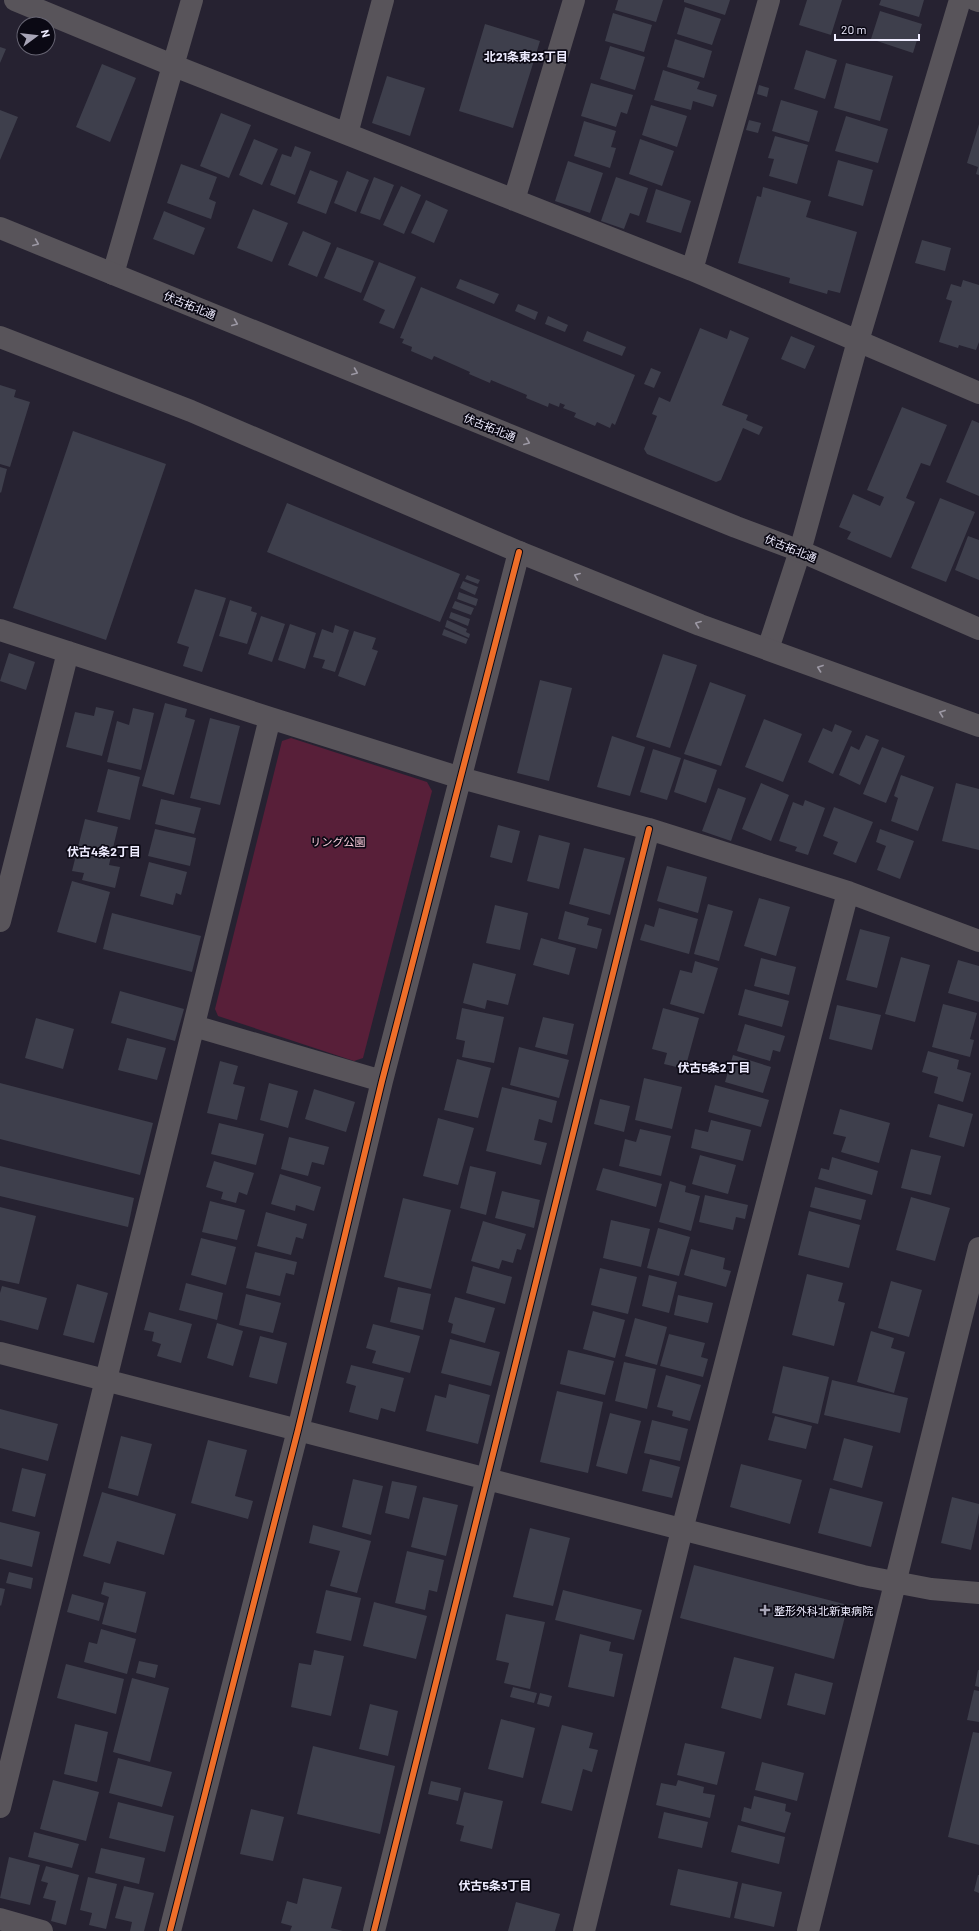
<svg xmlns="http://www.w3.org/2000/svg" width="979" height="1931" font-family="Barlow,'Noto Sans JP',sans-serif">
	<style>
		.green { fill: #581f39 }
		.building { fill: #3e3f4c }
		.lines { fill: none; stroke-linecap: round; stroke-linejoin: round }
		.minor { stroke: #58545a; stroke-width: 22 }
		.tertiary { stroke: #58545a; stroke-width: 22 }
		.cycleway-casing { stroke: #0b0914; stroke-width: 8 }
		.cycleway { stroke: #ee6e29; stroke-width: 6 }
		.oneway { stroke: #9c98a4 }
		.poi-dot { fill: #a8a5b7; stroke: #0b0914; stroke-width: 1.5 }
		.labels { text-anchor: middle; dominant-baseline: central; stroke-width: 3.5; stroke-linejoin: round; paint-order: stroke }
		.street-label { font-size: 11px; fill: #eeecff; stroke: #0b0914 }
		.park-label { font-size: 11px; fill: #f6c8d7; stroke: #0b0914 }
		.poi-label { font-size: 11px; fill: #eeecff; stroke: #0b0914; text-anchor: start }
		.neighbourhood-label { font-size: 12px; font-weight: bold; fill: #eeecff; stroke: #0b0914 }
	</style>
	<rect width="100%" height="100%" fill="#262231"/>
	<path class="green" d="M291,738L427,782L432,791L363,1058L354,1061L218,1016L215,1009L282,741Z"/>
	<path class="building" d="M618,0H663L656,22L615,10Z
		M684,0H730L725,15L684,2Z
		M807,0H842L831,35L799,25Z
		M881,0H924L919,17L879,5Z
		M685,7L721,19L712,45L677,34Z
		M880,11L922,24L913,53L871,39Z
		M613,13L652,25L644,52L605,41Z
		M485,24L540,41L513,128L459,111Z
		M675,39L712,51L704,78L667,67Z
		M610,46L645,57L635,90L600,79Z
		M0,47L6,49L0,63Z
		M806,50L837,60L825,99L794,89Z
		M846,63L893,76L880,121L834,108Z
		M102,64L136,78L110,142L76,127Z
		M663,70L700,82L697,89L717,95L713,107L693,101L691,110L654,100Z
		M387,76L425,88L410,136L372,123Z
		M591,83L633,95L627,114L621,112L616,127L581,116Z
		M759,85L769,88L767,97L757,94Z
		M781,100L818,111L809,142L772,131Z
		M651,105L687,116L677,147L642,135Z
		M0,110L18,117L0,160Z
		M221,113L251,125L229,178L200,166Z
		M846,116L888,129L878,163L835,151Z
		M749,120L761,123L758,133L746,130Z
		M584,121L616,131L611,147L616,148L610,168L574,156Z
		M979,124V175L976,174L978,167L967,163Z
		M775,136L808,145L797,184L769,176L774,159L768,158Z
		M254,139L278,149L262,185L239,175Z
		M640,139L674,151L662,186L629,174Z
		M295,146L311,152L295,195L270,185L282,154L291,157Z
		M838,160L873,170L863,206L828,196Z
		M568,161L603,173L590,213L555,201Z
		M181,164L217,177L209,199L216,202L211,219L167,203Z
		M310,170L338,181L326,214L297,203Z
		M347,171L369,180L356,212L334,203Z
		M374,177L394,185L380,220L360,213Z
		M616,177L648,188L639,216L630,213L624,229L601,221Z
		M401,186L421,195L404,234L383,225Z
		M763,187L811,201L806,217L857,232L840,293L828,290L827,294L789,283L790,278L738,263L757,196L761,197Z
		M656,189L691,201L681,233L646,222Z
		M426,200L448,210L434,243L411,233Z
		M253,209L288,223L272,262L237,248Z
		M164,211L205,228L194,255L153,239Z
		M303,231L331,243L317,277L288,265Z
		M922,240L951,248L945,271L915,263Z
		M337,247L374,261L361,293L324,278Z
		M379,262L416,277L394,329L379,323L385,310L363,300Z
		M460,279L499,294L494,304L456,288Z
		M963,280L979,285V342L976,350L959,345L958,348L939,342L952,301L946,299L951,284L961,287Z
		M421,287L635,375L615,425L612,423L610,428L597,422L595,426L574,417L576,413L563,408L565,405L560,403L559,407L549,403L548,407L526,398L527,395L491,380L490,383L469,374L470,372L434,356L432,360L411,351L412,347L402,343L404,339L400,338Z
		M518,304L538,312L535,320L515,311Z
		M548,316L568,325L565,332L545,324Z
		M700,328L727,339L730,330L749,338L722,405L748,415L746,420L763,427L759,435L743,428L721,480L716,482L647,454L644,449L657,416L652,414L659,397L670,402Z
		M587,331L626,347L622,356L583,341Z
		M791,336L815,346L805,369L781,359Z
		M651,368L661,372L654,388L644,384Z
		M0,385L16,390L14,397L30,402L10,467L0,464Z
		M902,407L947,425L930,466L921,463L906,498L915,502L891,558L847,539L851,532L839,527L853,494L880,506L884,497L867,490Z
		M972,420L979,423V496L946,482Z
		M73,431L166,464L106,640L13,608Z
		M0,467L7,469L1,493L0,492Z
		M940,498L975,512L946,582L911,568Z
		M287,503L460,574L440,622L267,552Z
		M968,536L979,540V580L955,570Z
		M467,575L480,580L478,584L465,579Z
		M463,581L478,587L475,595L460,588Z
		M195,589L226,598L202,672L183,666L189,647L177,643Z
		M459,592L478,599L476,606L457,599Z
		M230,600L252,607L251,611L257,613L247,644L219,636Z
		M455,601L474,608L471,615L452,608Z
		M451,612L470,619L468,626L449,618Z
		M261,616L285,624L272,662L248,654Z
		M447,620L467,629L466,632L470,634L469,638L445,627Z
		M290,624L316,633L305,669L278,660Z
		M335,625L349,630L335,672L322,668L325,660L313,657L322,629L333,633Z
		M444,629L468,639L466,644L442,635Z
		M354,631L376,638L372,649L378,651L365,686L338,676Z
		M9,653L35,662L26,690L0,681Z
		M663,654L697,665L670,748L636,737Z
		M540,680L572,688L549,781L517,773Z
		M710,682L746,695L721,766L684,754Z
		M165,703L187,709L185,717L195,720L174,795L142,786Z
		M96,707L114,711L102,756L66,747L75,712L94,716Z
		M133,708L154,713L141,770L107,762L117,721L129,725Z
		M210,718L240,726L220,805L190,798Z
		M764,719L802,734L783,782L745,767Z
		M835,724L852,731L833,774L808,762L823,728L832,732Z
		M866,735L879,740L860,785L839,775L851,746L859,750Z
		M612,736L645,747L630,796L597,787Z
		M882,747L905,756L886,803L863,794Z
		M653,749L681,758L667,800L640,792Z
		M684,759L717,770L706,803L674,792Z
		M108,769L140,777L130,820L97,812Z
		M901,775L934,787L918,831L891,821L898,798L894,796Z
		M761,783L789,795L771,841L742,829Z
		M956,783L979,789V850L942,841Z
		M718,788L746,798L731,841L702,831Z
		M161,799L201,808L194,834L155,824Z
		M805,800L825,808L808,855L795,851L797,847L779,841L793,802L803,806Z
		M834,807L873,822L856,863L833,854L838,842L823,836Z
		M85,819L118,827L109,865L120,867L115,888L82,880L84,873L72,871Z
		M498,825L520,831L512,863L490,857Z
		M155,829L196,838L190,866L148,856Z
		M880,829L914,841L900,879L877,870L886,846L876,842Z
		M539,835L570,843L559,889L527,881Z
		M584,848L625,858L610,915L569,904Z
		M149,862L187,872L181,895L176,893L173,905L140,896Z
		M667,866L707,877L698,913L657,901Z
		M72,881L110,892L96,943L57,932Z
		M759,898L790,907L776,956L744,946Z
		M708,904L733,911L719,961L694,954Z
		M495,905L528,913L520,950L486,943Z
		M659,908L698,919L689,954L640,940L645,924L654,927Z
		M565,911L589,918L587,925L602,929L597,949L558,939Z
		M112,913L201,936L192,972L103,949Z
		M860,929L890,937L877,988L846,980Z
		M541,938L576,948L569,975L533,965Z
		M901,957L930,965L915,1022L885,1014Z
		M761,958L796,967L789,995L754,986Z
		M958,960L979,966V1002L948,993Z
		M695,961L718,968L704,1014L670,1004L680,970L692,973Z
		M473,963L516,974L508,1005L487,1000L485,1009L463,1003Z
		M745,989L789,1001L782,1027L738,1015Z
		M120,991L184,1009L175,1041L111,1023Z
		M943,1004L977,1013L970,1039L974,1040L970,1057L932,1047Z
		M837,1005L881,1015L872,1050L829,1039Z
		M462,1008L504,1017L494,1063L462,1057L465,1041L456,1039Z
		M663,1008L699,1018L685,1069L664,1064L667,1053L652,1049Z
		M543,1017L574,1024L567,1055L535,1047Z
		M36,1018L74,1029L63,1069L25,1058Z
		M745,1024L785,1036L780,1052L773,1050L770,1061L737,1051Z
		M127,1038L166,1048L157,1080L118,1070Z
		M519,1047L569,1060L559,1098L510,1085Z
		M928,1051L959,1060L957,1069L971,1073L963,1102L934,1093L938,1077L922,1072Z
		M733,1055L771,1067L763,1093L725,1082Z
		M457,1059L491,1068L478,1118L444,1110Z
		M220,1061L238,1066L233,1084L245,1087L237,1120L207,1113Z
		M644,1078L682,1087L672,1129L635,1120Z
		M0,1083L153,1123L140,1175L0,1139Z
		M269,1083L298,1091L288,1128L260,1120Z
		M715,1085L769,1100L761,1127L708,1112Z
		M502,1087L557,1101L552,1123L539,1119L534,1140L547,1143L541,1165L486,1151Z
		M314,1089L355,1102L346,1132L305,1119Z
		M600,1099L630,1106L624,1132L594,1124Z
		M938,1104L973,1114L964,1147L929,1137Z
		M840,1109L890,1123L879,1163L841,1152L846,1137L833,1134Z
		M438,1118L474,1128L458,1185L423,1176Z
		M711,1120L751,1130L743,1161L691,1148L695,1129L708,1132Z
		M219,1123L264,1134L256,1165L211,1154Z
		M640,1129L671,1136L661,1176L619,1166L625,1139L636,1142Z
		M289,1137L329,1147L324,1165L312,1162L308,1176L281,1169Z
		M911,1149L941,1156L931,1195L901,1188Z
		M700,1155L736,1165L728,1194L692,1184Z
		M832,1157L878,1171L872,1195L818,1179L821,1168L829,1170Z
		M214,1161L254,1173L247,1195L239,1192L236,1203L221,1199L223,1192L206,1187Z
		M0,1166L134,1198L128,1227L0,1196Z
		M470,1166L496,1172L486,1215L460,1208Z
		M603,1168L662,1184L656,1207L596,1190Z
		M280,1174L321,1187L314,1211L296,1205L295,1211L271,1204Z
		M670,1181L686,1186L685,1192L700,1196L691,1231L659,1222Z
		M815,1187L866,1200L861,1220L810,1207Z
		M502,1191L540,1200L534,1228L495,1218Z
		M705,1195L748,1205L745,1219L736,1217L733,1230L699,1222Z
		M911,1197L950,1208L935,1261L896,1250Z
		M403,1198L451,1210L431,1289L384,1277Z
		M210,1201L245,1210L237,1240L202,1232Z
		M0,1207L36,1216L19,1284L0,1280Z
		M809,1211L860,1225L849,1268L798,1255Z
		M266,1212L307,1224L303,1239L296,1237L291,1255L257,1246Z
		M611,1220L650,1229L641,1267L603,1258Z
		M483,1221L526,1234L521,1250L517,1249L513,1263L502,1260L499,1269L471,1261Z
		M658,1228L690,1237L679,1276L647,1268Z
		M201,1238L236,1247L226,1285L191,1275Z
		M691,1249L725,1258L723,1269L731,1271L726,1287L684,1275Z
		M255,1252L297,1262L294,1275L286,1273L280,1296L246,1288Z
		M473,1266L512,1277L505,1304L466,1293Z
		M600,1268L637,1277L628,1314L591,1305Z
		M807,1274L843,1283L838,1301L845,1303L834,1346L792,1335Z
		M649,1275L677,1282L669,1313L642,1306Z
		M891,1281L922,1290L909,1337L878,1328Z
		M186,1283L223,1293L217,1320L179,1310Z
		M77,1284L108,1293L94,1343L63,1335Z
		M2,1286L47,1298L38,1330L0,1320V1293Z
		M398,1287L431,1294L423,1330L390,1322Z
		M246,1294L281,1303L273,1333L239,1325Z
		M678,1295L713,1303L708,1323L674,1315Z
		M455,1297L495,1308L485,1343L451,1333L453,1324L448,1322Z
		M593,1311L625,1320L615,1358L583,1349Z
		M149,1312L192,1324L181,1363L157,1356L161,1344L152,1341L154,1332L144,1330Z
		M635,1318L667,1327L657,1365L625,1356Z
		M217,1323L243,1331L233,1366L207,1358Z
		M373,1324L420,1336L410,1373L372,1363L376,1351L366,1348Z
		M871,1331L894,1338L891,1348L905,1352L894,1393L857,1382Z
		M669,1334L705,1343L701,1357L708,1359L703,1377L660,1366Z
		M260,1336L287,1343L277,1384L249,1377Z
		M450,1339L500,1352L491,1386L441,1373Z
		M568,1350L614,1361L605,1395L560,1384Z
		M624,1362L656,1369L647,1409L615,1401Z
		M351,1365L404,1378L395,1412L381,1408L378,1420L349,1412L356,1386L346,1383Z
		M783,1366L829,1377L818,1424L772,1413Z
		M666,1375L701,1385L690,1421L672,1416L673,1411L657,1407Z
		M832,1380L908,1398L900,1433L824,1415Z
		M449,1384L490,1395L478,1444L426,1431L435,1395L446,1398Z
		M557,1391L603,1402L588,1473L540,1462Z
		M0,1409L58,1424L48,1461L0,1448Z
		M610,1413L641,1421L627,1474L596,1466Z
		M775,1416L812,1426L806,1449L768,1440Z
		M652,1420L688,1429L680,1461L644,1453Z
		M121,1436L152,1444L138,1496L108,1488Z
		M844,1438L873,1446L862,1488L833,1480Z
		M208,1440L247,1450L235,1496L253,1501L248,1519L191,1503Z
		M650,1459L680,1467L672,1498L642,1491Z
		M741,1464L802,1480L790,1524L730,1507Z
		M22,1468L46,1474L35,1517L12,1511Z
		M353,1479L383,1486L371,1535L342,1527Z
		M392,1481L417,1486L409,1519L385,1513Z
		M830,1488L883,1502L871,1547L818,1533Z
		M102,1492L176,1514L164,1555L117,1541L110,1564L83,1556Z
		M423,1497L458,1505L446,1556L411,1547Z
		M952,1497L979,1504V1513L971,1550L941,1543Z
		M0,1522L40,1532L32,1567L0,1559Z
		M313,1525L371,1541L357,1593L330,1586L340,1551L309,1543Z
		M530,1528L570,1538L553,1606L513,1597Z
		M407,1551L444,1560L437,1592L429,1590L425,1610L395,1603Z
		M694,1565L848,1605L834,1659L680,1618Z
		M9,1572L33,1578L31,1589L6,1583Z
		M104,1582L146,1592L136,1633L102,1624L109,1597L101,1594Z
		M0,1588L5,1589L1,1606L0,1605Z
		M326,1590L361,1598L351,1641L316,1633Z
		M563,1590L642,1610L634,1640L555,1620Z
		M72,1594L104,1603L99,1621L67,1612Z
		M374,1602L427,1616L416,1659L363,1646Z
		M506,1614L545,1622L530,1689L504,1683L509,1663L496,1660Z
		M101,1629L136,1639L127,1674L84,1662L89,1642L97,1644Z
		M580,1634L611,1642L609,1651L623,1654L614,1697L568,1687Z
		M314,1650L344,1656L331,1716L291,1707L299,1663L311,1665Z
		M734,1657L774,1667L761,1719L721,1708Z
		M139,1661L158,1665L155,1678L136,1673Z
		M66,1664L124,1679L116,1714L57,1698Z
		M978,1670H979V1687L975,1686Z
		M795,1673L833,1683L825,1715L787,1705Z
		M132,1678L169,1688L150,1762L113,1752Z
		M513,1687L537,1693L534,1703L510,1697Z
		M974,1690L979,1691V1722L967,1720Z
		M540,1693L552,1696L549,1707L537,1704Z
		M370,1704L398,1711L388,1756L359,1749Z
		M501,1719L535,1728L523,1778L488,1769Z
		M75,1724L108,1732L97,1782L64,1774Z
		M562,1725L593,1733L589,1748L598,1750L592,1772L583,1769L572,1811L541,1803Z
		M973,1732L979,1733V1845L948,1837Z
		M685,1743L725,1752L717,1785L677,1775Z
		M313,1746L395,1766L380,1834L297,1814Z
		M118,1758L172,1772L162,1807L109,1793Z
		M762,1762L804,1773L797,1801L755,1790Z
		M53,1780L99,1792L86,1841L40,1829Z
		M678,1780L704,1787L703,1793L715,1795L710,1818L656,1805L661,1783L676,1786Z
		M431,1781L461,1788L458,1801L428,1794Z
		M464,1792L503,1801L492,1849L460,1841L464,1826L456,1824Z
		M754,1796L786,1804L785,1811L791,1813L785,1833L741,1821L744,1807L751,1809Z
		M118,1802L174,1816L165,1852L109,1838Z
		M251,1809L284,1817L273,1861L240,1854Z
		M664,1812L708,1822L702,1848L658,1838Z
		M738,1825L785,1837L779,1864L731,1852Z
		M34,1832L79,1844L72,1868L28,1857Z
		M101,1848L145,1858L139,1884L95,1873Z
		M9,1857L40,1865L30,1905L0,1898Z
		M46,1866L79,1875L66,1925L51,1921L56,1901L43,1898L48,1883L41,1881Z
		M678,1869L738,1882L730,1918L670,1905Z
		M978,1875H979V1893L974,1891Z
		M88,1877L117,1884L106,1929L89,1925L92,1913L80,1910Z
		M303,1878L342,1887L331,1928L343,1931H290L292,1926L281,1923L287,1901L297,1904Z
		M742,1883L782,1892L774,1927L734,1918Z
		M124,1886L154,1893L144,1931H130L132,1922L115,1918Z
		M516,1902L560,1914L555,1931H508Z"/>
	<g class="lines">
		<path class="minor" d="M15,0L172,65L692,270L979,393
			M976,0L979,1
			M347,134L383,0
			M514,200L574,0
			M692,270L769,0
			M113,274L192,0
			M0,630L270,718L461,778L649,829L848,892L979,941
			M768,649L800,551L858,341L960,0
			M0,921L68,652
			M194,1026L382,1081
			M0,1353L863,1576L931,1589L979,1593
			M0,1807L270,718
			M0,1919L42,1931
			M170,1931L298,1430L382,1081L519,552
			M374,1931L649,829
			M584,1931L682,1530L848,892
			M808,1931L979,1248"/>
		<path class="tertiary" d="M0,228L736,527L800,551L979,629
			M0,337L191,411L519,552L700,625L979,726"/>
		<defs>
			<path id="cycleway" d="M170,1931L298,1430L382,1081L519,552
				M374,1931L649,829"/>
		</defs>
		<use href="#cycleway" class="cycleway-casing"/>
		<use href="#cycleway" class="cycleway"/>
	</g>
	<defs><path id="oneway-chevron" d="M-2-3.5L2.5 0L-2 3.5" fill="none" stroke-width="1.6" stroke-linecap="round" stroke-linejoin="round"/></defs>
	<g class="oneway">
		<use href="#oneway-chevron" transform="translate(36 243) rotate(22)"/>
		<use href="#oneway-chevron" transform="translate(235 323) rotate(22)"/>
		<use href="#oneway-chevron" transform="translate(355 372) rotate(22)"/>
		<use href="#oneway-chevron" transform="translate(527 442) rotate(22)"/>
		<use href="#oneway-chevron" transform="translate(577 576) rotate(-158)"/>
		<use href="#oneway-chevron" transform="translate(698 624) rotate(-159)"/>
		<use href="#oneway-chevron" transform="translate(820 668) rotate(-160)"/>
		<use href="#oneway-chevron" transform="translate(942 713) rotate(-160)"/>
	</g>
	<path class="poi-dot" d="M763 1604h4v4h4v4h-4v4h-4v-4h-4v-4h4z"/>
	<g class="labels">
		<g class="street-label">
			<text transform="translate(190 305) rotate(22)">伏古拓北通</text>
			<text transform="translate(490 427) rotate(22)">伏古拓北通</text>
			<text transform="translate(791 548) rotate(22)">伏古拓北通</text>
		</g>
		<g class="park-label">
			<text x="338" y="841">リング公園</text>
		</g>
		<g class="poi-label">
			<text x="774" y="1610">整形外科北新東病院</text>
		</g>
		<g class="neighbourhood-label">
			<text x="526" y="56">北21条東23丁目</text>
			<text x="104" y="851">伏古4条2丁目</text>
			<text x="714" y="1067">伏古5条2丁目</text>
			<text x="495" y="1885">伏古5条3丁目</text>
		</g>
	</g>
	<g transform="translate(36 36) rotate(75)"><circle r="19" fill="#0b0914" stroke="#666472"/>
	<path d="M0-3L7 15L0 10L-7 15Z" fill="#a8a5b7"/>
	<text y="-6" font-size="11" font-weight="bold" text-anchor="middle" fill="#eeecff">N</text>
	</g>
	<path d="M835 34v6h84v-6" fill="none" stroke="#eeecff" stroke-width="2"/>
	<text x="841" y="34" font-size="12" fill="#eeecff" stroke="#0b0914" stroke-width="3" paint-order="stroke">20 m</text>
</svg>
